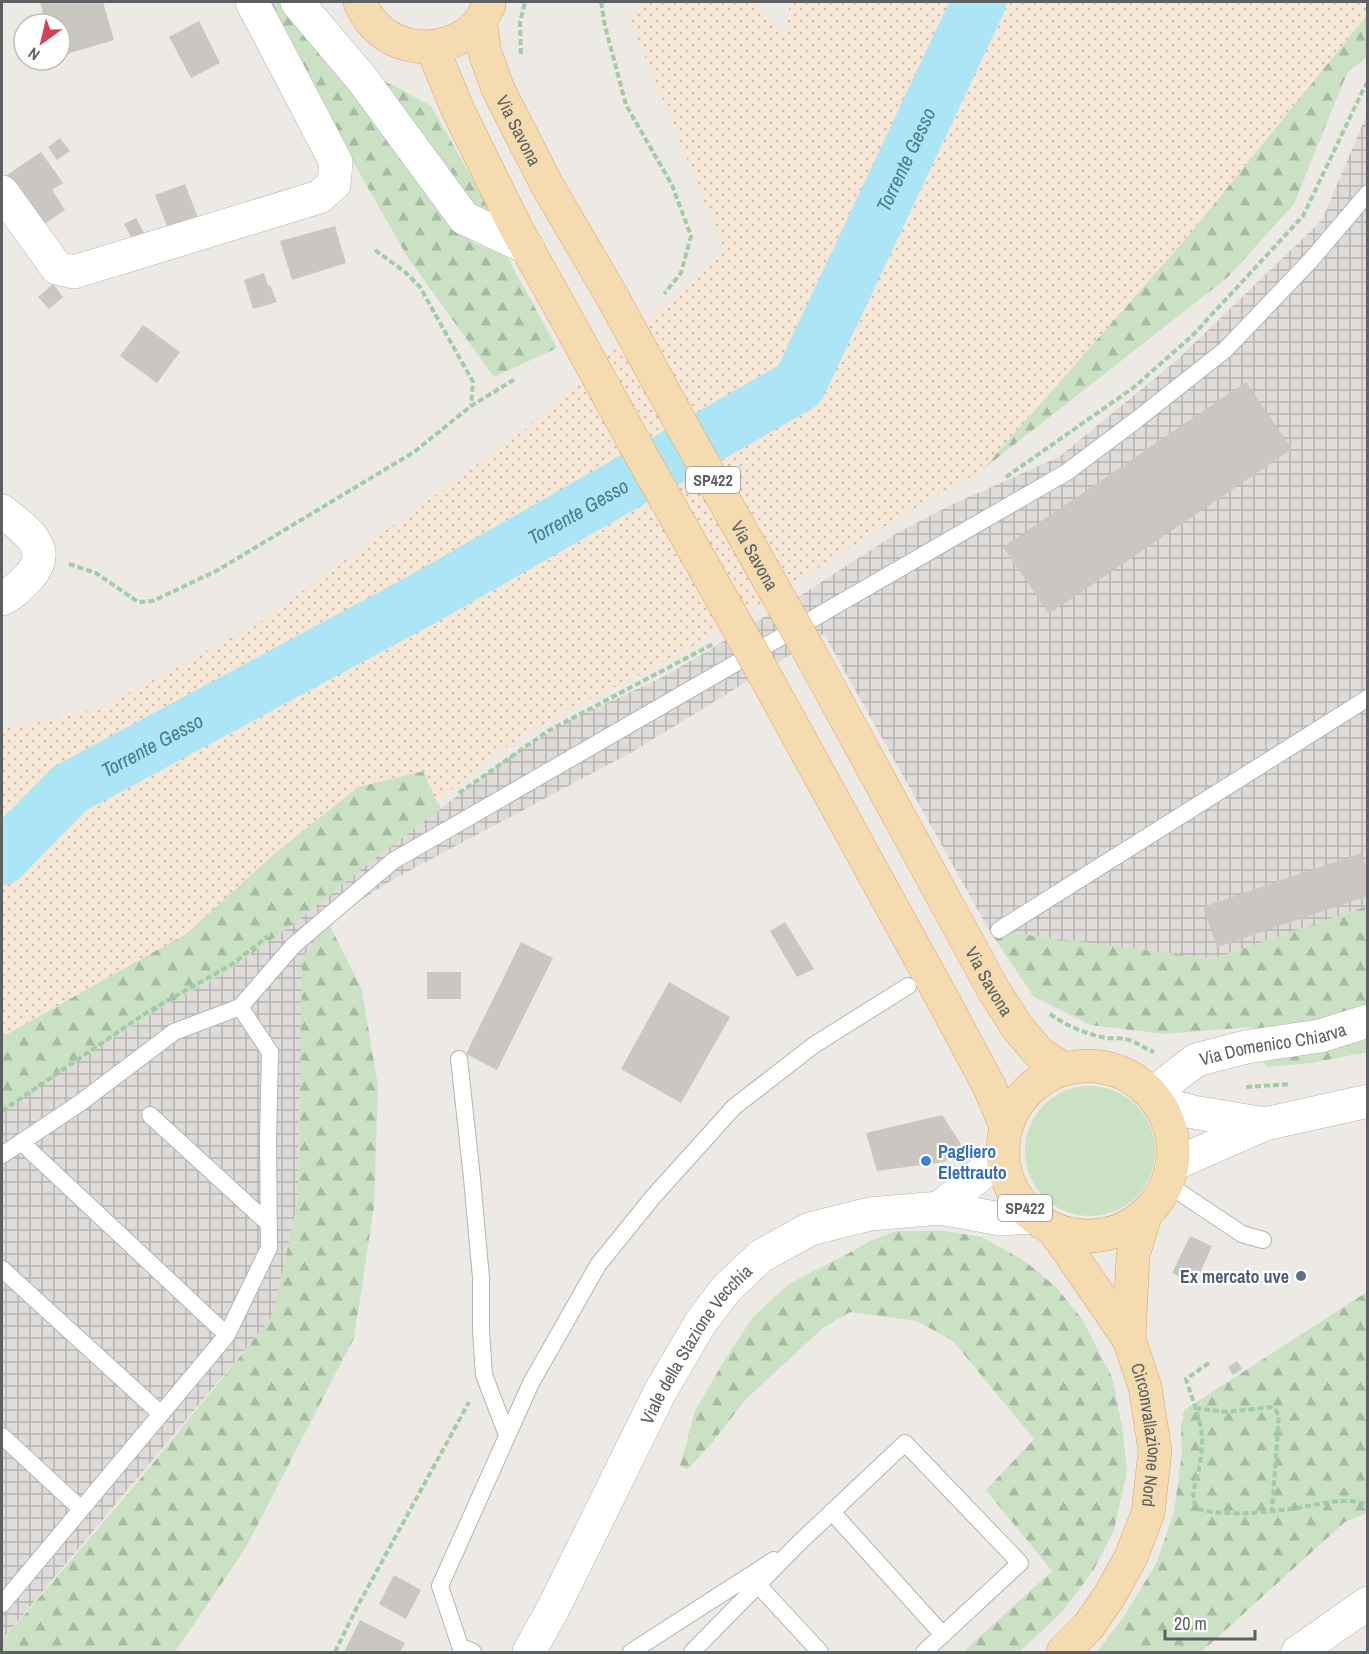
<svg xmlns="http://www.w3.org/2000/svg" width="1369" height="1654" font-family="'Archivo Narrow',sans-serif">
	<style>
		.industrial { fill: url(#industrial-grid) }
		.grass { fill: #cae1c3 }
		.forest { fill: url(#forest-firs) }
		.sand { fill: url(#sand-dots) }
		.lines { fill: none; stroke-linecap: round; stroke-linejoin: round }
		.river { stroke: #ace5f5; stroke-width: 54 }
		.building { fill: #cac6c2 }
		.service-casing { stroke: #b1b5b7; stroke-width: 18 }
		.minor-casing { stroke: #b1b5b7; stroke-width: 34 }
		.tertiary-casing { stroke: #b1b5b7; stroke-width: 34 }
		.primary-casing { stroke: #e0a469; stroke-width: 34 }
		.path { stroke: #a3cba5; stroke-width: 4; stroke-dasharray: 6 3; stroke-linecap: butt }
		.service { stroke: #fff; stroke-width: 16 }
		.minor { stroke: #fff; stroke-width: 33 }
		.tertiary { stroke: #fff; stroke-width: 33 }
		.primary { stroke: #f5dbb0; stroke-width: 33 }
		.primary-bridge-casing { stroke: #e0a469; stroke-width: 34; stroke-linecap: butt }
		.primary-bridge { stroke: #f5dbb0; stroke-width: 33 }
		.shop-dot { fill: #3f7fe0; stroke: #fff; stroke-width: 2 }
		.service-dot { fill: #5c6f8a; stroke: #fff; stroke-width: 2 }
		.labels { text-anchor: middle; dominant-baseline: central; stroke-width: 4.5; stroke-linejoin: round; paint-order: stroke }
		.shield { fill: #fff; stroke: #8d9092; stroke-width: 1.5 }
		.shield-label { font-size: 16px; font-weight: bold; fill: #5c6063 }
		.street-label { font-size: 18px; fill: #5c6063; stroke: #fff }
		.shop-label { font-size: 18px; font-weight: bold; fill: #366cbe; stroke: #fff; text-anchor: start }
		.service-label { font-size: 18px; font-weight: bold; fill: #4e5e75; stroke: #fff; text-anchor: end }
		.water-label { font-size: 20px; font-style: italic; fill: #457d94; stroke: #fff }
	</style>
	<defs>
		<pattern id="industrial-grid" width="8" height="8" patternUnits="userSpaceOnUse" patternTransform="scale(1.5)"><rect width="8" height="8" fill="#dedbd8"/><path d="M0 4h8M4 0v8" fill="none" stroke="#b7b5b3"/></pattern>
		<pattern id="forest-firs" width="22" height="20" patternUnits="userSpaceOnUse" patternTransform="scale(1.5)"><rect width="22" height="20" fill="#cae1c3"/><path d="M5 1l3.5 6h-7zM16 11l3.5 6h-7z" fill="#a7baa2"/></pattern>
		<pattern id="sand-dots" width="8" height="8" patternUnits="userSpaceOnUse" patternTransform="scale(1.5)"><rect width="8" height="8" fill="#f6e7d6"/><path d="M2 2h.1M6 6h.1" fill="none" stroke="#cabfb1" stroke-width="1.8" stroke-linecap="round"/></pattern>
	</defs>
	<rect width="100%" height="100%" fill="#ede9e4"/>
	<path class="industrial" d="M1367,114V906L1213,959L989,930L824,634L632,752L392,880L328,922L299,1103L298,1200L273,1316L2,1640V1112L39,1086L159,1009L226,972L299,920L366,865L506,759L568,721L667,675L806,592L897,533L953,504L1059,457L1176,361L1322,220Z"/>
	<path class="grass" d="M1025 1151a65 65 0 1 1 130 0a65 65 0 1 1-130 0Z
		M1125,1615L1124,1638L1120,1652H1097Z"/>
	<path class="forest" d="M262,2H287L472,242L507,257L557,348L494,377L408,258Z
		M1367,15V57L1347,73L1294,204L1228,277L982,470L1188,236Z
		M369,76L395,86L431,106L494,217L465,206Z
		M423,771L441,809L366,865L299,920L226,972L159,1009L39,1086L2,1112V1037L187,933L274,854L358,787Z
		M1367,906V1052L1311,1063L1266,1067L1251,1027L1163,1034L1091,1025L1034,997L989,930L1213,959Z
		M328,922L362,990L378,1086L374,1207L354,1338L245,1549L175,1652H2V1641L136,1484L273,1316L298,1200L302,959Z
		M897,1231H945L982,1237L1026,1262L1056,1287L1082,1319L1112,1377L1122,1426L1127,1471L1114,1530L1094,1569L1063,1611L1019,1652H963L1052,1571L986,1490L1034,1439L953,1341L917,1321L850,1312L823,1328L745,1400L711,1444L688,1469L680,1466L695,1411L724,1361L753,1317L789,1284L849,1253L870,1241Z
		M1367,1292V1513L1345,1522L1201,1652H1120L1124,1638L1125,1615L1157,1562L1174,1512L1182,1453L1181,1425L1184,1410Z"/>
	<path class="sand" d="M641,2H756L785,36L790,2H1367V15L1188,236L982,470L901,516L696,644L630,680L565,711L497,753L437,802L423,771L358,787L274,854L187,933L2,1037V729L99,709L260,622L523,431L725,251L630,20Z"/>
	<g class="lines">
		<path class="river" id="s1" d="M2,858L69,789L421,600L799,385L979,2"/>
	</g>
	<path class="building" d="M40,2H103L114,40L60,56V24H46Z
		M199,21L220,63L191,78L169,37Z
		M60,138L70,151L57,160L48,147Z
		M41,152L63,183L52,190L65,210L39,228L4,177Z
		M185,184L200,223L170,234L155,195Z
		M136,218L149,242L137,248L124,224Z
		M335,226L346,263L292,280L280,241Z
		M264,273L268,286L270,285L277,302L253,309L244,280Z
		M53,284L63,297L49,309L38,297Z
		M143,325L180,352L157,383L120,356Z
		M1246,382L1292,449L1049,614L1003,547Z
		M1361,853L1368,873V896L1217,947L1203,907Z
		M785,922L814,969L797,977L770,931Z
		M521,942L553,958L497,1070L466,1054Z
		M427,972H461V999H427Z
		M669,982L730,1017L681,1103L621,1069Z
		M942,1115L965,1150L944,1162L877,1171L866,1133Z
		M1190,1236L1212,1246L1195,1284L1172,1273Z
		M1237,1361L1242,1369L1233,1375L1228,1367Z
		M394,1575L421,1590L406,1619L379,1604Z
		M360,1620L405,1643L400,1652H344Z"/>
	<g class="lines">
		<defs>
			<path id="service" d="M999,930L1368,698
				M240,1007L294,945L393,861L1067,472L1135,421L1225,350L1311,260L1368,193
				M459,1059L472,1178L481,1278V1331L484,1375L507,1435
				M150,1115L269,1224
				M21,1142L227,1335
				M2,1155L80,1103L174,1032L240,1007L270,1052L268,1139L269,1248L227,1335L2,1604
				M1167,1184L1242,1234L1263,1240
				M2,1269L161,1414
				M2,1436L81,1509
				M832,1512L943,1635
				M758,1585L820,1652
				M473,1652L460,1646L440,1586L531,1383L598,1265L653,1197L734,1107L814,1045L908,986
				M631,1652L774,1560
				M692,1652L799,1543L905,1443L1020,1563L924,1652"/>
			<g id="minor">
				<path d="M297,2L362,79L464,218L528,248"/>
				<path d="M2,192L57,268L74,272L319,197L334,184L336,162L252,2"/>
				<path d="M2,511C24,529 56,548 28,578C19,587 13,594 2,599"/>
				<path id="s2" d="M1152,1094L1196,1060L1246,1047L1320,1036L1368,1021"/>
				<path d="M940,1208L1002,1156"/>
				<path id="s3" d="M529,1652L554,1607L660,1392L701,1322L726,1289L761,1256L810,1229L870,1214L940,1208L1001,1219L1034,1217"/>
			</g>
			<path id="tertiary" d="M1159,1103L1193,1112L1265,1124
				M1172,1165L1265,1124L1368,1101
				M1298,1652L1368,1603"/>
			<g id="primary">
				<path d="M360,2C379,52 444,62 480,22C483,17 486,10 489,5"/>
				<path id="s4" d="M480,21L485,53L498,89L547,185L613,298"/>
				<path d="M432,47L457,108L516,228L570,325"/>
				<path id="s5" d="M814,660L993,989L1017,1027L1040,1054L1064,1069"/>
				<path d="M769,683L949,1011L989,1086L1006,1126"/>
				<circle cx="1088" cy="1151" r="85"/>
				<path id="s6" d="M1054,1230L1129,1339L1145,1387L1155,1451L1148,1513L1131,1557L1110,1595L1088,1627L1063,1652"/>
				<path d="M1129,1339L1133,1255L1145,1216"/>
			</g>
		</defs>
		<use href="#service" class="service-casing"/>
		<use href="#minor" class="minor-casing"/>
		<use href="#tertiary" class="tertiary-casing"/>
		<use href="#primary" class="primary-casing"/>
		<path class="path" d="M601,2L605,26L626,105L672,185L691,236L681,273L664,294
			M521,54L520,22L525,2
			M375,250L405,272L420,287L473,382L471,405
			M1006,477L1133,388L1192,336L1303,216L1364,88L1368,82
			M69,564L96,573L138,602L153,601L218,570L414,452L471,406L515,379
			M459,793L548,731L713,644
			M1050,1014C1067,1026 1086,1034 1106,1038C1113,1039 1121,1037 1129,1040C1138,1043 1145,1049 1154,1052
			M1246,1087L1290,1084
			M2,1111L149,1011L231,965L268,936
			M1209,1363L1186,1379C1192,1399 1201,1419 1202,1439C1202,1448 1201,1459 1199,1468C1197,1483 1188,1495 1198,1509C1224,1516 1263,1513 1290,1509C1315,1506 1344,1495 1368,1505
			M1195,1408L1226,1412L1270,1407L1276,1411L1279,1416L1272,1511
			M335,1652L356,1609L469,1402"/>
		<use href="#service" class="service"/>
		<use href="#minor" class="minor"/>
		<use href="#tertiary" class="tertiary"/>
		<use href="#primary" class="primary"/>
		<defs>
			<g id="primary-bridge">
				<path id="s7" d="M613,298L685,431L814,660"/>
				<path d="M570,325L641,455L769,683"/>
			</g>
		</defs>
		<use href="#primary-bridge" class="primary-bridge-casing"/>
		<use href="#primary-bridge" class="primary-bridge"/>
	</g>
	<circle class="shop-dot" cx="926" cy="1161" r="6"/>
	<circle class="service-dot" cx="1301" cy="1276" r="6"/>
	<g class="labels">
		<g class="shield">
			<rect x="686" y="467" width="54" height="26" rx="4.5"/>
			<rect x="998" y="1195" width="54" height="26" rx="4.5"/>
		</g>
		<g class="shield-label">
			<text x="713" y="480">SP422</text>
			<text x="1025" y="1208">SP422</text>
		</g>
		<g class="street-label">
			<text stroke="none"><textPath href="#s4" startOffset="117">Via Savona</textPath></text>
			<text stroke="none"><textPath href="#s7" startOffset="294">Via Savona</textPath></text>
			<text stroke="none"><textPath href="#s5" startOffset="366">Via Savona</textPath></text>
			<text stroke="none"><textPath href="#s2" startOffset="134">Via Domenico Chiarva</textPath></text>
			<text stroke="none"><textPath href="#s3" startOffset="351">Viale della Stazione Vecchia</textPath></text>
			<text stroke="none"><textPath href="#s6" startOffset="231">Circonvallazione Nord</textPath></text>
		</g>
		<g class="shop-label">
			<text x="938" y="1151">Pagliero<tspan x="938" dy="21">Elettrauto</tspan></text>
		</g>
		<g class="service-label">
			<text x="1289" y="1276">Ex mercato uve</text>
		</g>
		<g class="water-label">
			<text stroke="none"><textPath href="#s1" startOffset="1180">Torrente Gesso</textPath></text>
			<text stroke="none"><textPath href="#s1" startOffset="676">Torrente Gesso</textPath></text>
			<text stroke="none"><textPath href="#s1" startOffset="190">Torrente Gesso</textPath></text>
		</g>
	</g>
	<rect width="1369" height="1654" fill="none" stroke="#5c6063" stroke-width="6"/>
	<g transform="translate(42 42) rotate(214)"><circle r="28" fill="#ffffff" stroke="#bebfc1" stroke-width="1.5"/>
	<path d="M0-4.5L10 22L0 15L-10 22Z" fill="#d44258"/>
	<text y="-9" font-size="16" font-weight="bold" text-anchor="middle" fill="#5c6063">N</text>
	</g>
	<path d="M1165 1630v9h90v-9" fill="none" stroke="#5c6063" stroke-width="3"/>
	<text x="1174" y="1630" font-size="18" fill="#5c6063" stroke="#ffffff" stroke-width="4.5" paint-order="stroke">20 m</text>
</svg>
